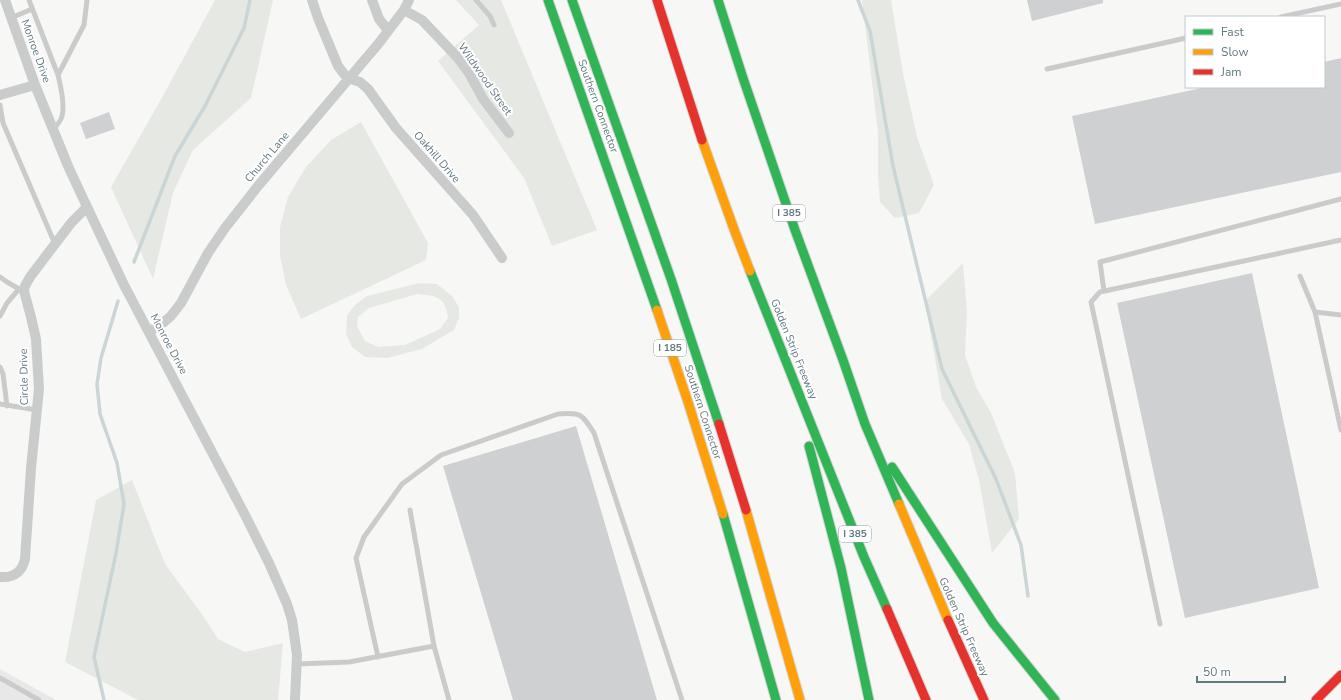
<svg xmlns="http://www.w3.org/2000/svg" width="1341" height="700" font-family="'Nunito Sans',sans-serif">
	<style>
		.built { fill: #e7e8e7 }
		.green { fill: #e6e9e3; fill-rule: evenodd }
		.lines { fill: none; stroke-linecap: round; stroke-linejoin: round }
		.stream { stroke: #cad5d6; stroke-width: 3.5 }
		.building { fill: #ced0d1 }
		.fast-casing { stroke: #d3d4d4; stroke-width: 11 }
		.slow-casing { stroke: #d3d4d4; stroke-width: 11 }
		.jam-casing { stroke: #d3d4d4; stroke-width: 11 }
		.lane { stroke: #cacccc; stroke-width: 5 }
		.street { stroke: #cacccc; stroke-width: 10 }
		.fast { stroke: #30b455; stroke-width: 9 }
		.slow { stroke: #ff9f0a; stroke-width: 9 }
		.jam { stroke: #e5322d; stroke-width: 9 }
		.labels { text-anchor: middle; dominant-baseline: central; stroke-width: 4; stroke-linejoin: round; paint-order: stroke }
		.shield { fill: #fff; stroke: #91a1a7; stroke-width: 1 }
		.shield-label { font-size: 10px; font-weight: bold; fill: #627981 }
		.street-label { font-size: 11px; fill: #627981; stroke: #fff }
	</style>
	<rect width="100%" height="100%" fill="#f7f7f6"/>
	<path class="built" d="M0,669L56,700H0Z"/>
	<path class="green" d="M215,0H273L251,98L193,150L173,193L153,279L111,187L164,94Z
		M456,0H501L597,230L552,246L524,178L438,61L479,25Z
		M862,0H891L903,73L917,137L934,185L919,213L895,218L880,202L878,177V132Z
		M361,122L428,243L426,260L301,319L286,285L280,256V227L288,197L306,167L331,140Z
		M963,263L967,311L965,355L976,387L991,413L1015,473L1019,519L992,553L979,480L969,444L942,399L925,301Z
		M419,283L437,284L452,296L459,307V318L454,330L422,349L387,358L365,357L352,347L346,334L347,315L356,304L367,296ZM417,294C437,296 445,296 448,318L440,329L405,345L378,347L365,341L357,326L358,317L369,308Z
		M132,480L165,564L201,613L218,639L245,652L283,643L278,700H138L65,662L96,500Z"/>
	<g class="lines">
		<path class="stream" d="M858,0L870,31L893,166L942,369L996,479L1021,545L1028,596
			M134,262L175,156L205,106L244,28L250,0
			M104,700L94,657L116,553L124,504L117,463L100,414L97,384L101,358L118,301"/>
	</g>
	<path class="building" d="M1027,0H1103V3L1032,21Z
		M1341,58V172L1095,224L1072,116L1206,87H1324V62Z
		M109,112L115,129L86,139L80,123Z
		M1252,273L1319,588L1185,618L1117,303Z
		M576,426L657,700H513L443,466Z"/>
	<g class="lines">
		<defs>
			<path id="fast" d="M548,0L657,310
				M572,0L671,279L719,424
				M718,0L743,78L795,230L843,360L865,424L899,504
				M750,271L864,557L887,609
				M809,446L841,568L869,700
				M892,467L993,623L1055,700
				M723,514L776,700"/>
			<path id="slow" d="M702,140L735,232L750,271
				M657,310L688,402L723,514
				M899,504L948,620
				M746,510L800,700"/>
			<path id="jam" d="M657,0L702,140
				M719,424L746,510
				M887,609L926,700
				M948,620L984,700
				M1316,700L1341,675"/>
		</defs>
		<use href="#fast" class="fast-casing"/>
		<use href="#slow" class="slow-casing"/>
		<use href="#jam" class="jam-casing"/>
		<path class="lane" d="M29,0L58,75L84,25L87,0
			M476,0L490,16L494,25
			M1281,17L1341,4
			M11,18L32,9
			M1047,69L1186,38
			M0,105L3,123L55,244
			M54,129C56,126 59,123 61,119C66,108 61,87 58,75
			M1300,276L1315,312L1341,430
			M0,277L7,282L21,290
			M1104,291L1100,262L1341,199
			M1315,312L1341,315
			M0,316L7,303L19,289
			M0,367L3,374L7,406
			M0,404L37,410
			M410,510L434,646L449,700
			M1160,624L1091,302L1100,292L1341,240
			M378,657L356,558L364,537L402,484L441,455L558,414C581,412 582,414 594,433L682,700
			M297,664L349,662L434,646
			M0,678L39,700"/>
		<path class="street" d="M5,0L35,85L68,166L81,194L124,285L245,515L269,563L287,604L292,620L297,655L295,700
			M312,0L318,18L338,66L344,74L348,78L360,82L368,89L396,128L473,215L502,258
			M372,0L379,19L388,30
			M404,10L422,20L458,58L469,73L483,99L509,133
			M0,95L35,85
			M149,332L164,322L171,316L181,303L208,253L225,228L258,186L379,43L404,10L409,0
			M0,577C14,578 22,572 25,559L31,468L39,389L36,339L31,317L24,291L25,286L30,277L71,223L87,207"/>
		<use href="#fast" class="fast"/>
		<use href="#slow" class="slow"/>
		<use href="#jam" class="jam"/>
	</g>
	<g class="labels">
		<g class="shield">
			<rect x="773" y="205" width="32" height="16" rx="3"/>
			<rect x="654" y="340" width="32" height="16" rx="3"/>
			<rect x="839" y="526" width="32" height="16" rx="3"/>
		</g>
		<g class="shield-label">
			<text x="789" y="213">I 385</text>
			<text x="670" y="348">I 185</text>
			<text x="855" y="534">I 385</text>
		</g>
		<g class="street-label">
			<text transform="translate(36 51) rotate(70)">Monroe Drive</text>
			<text transform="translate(485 79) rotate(55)">Wildwood Street</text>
			<text transform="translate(598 106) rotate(70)">Southern Connector</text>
			<text transform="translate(267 157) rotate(-50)">Church Lane</text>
			<text transform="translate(437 157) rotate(49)">Oakhill Drive</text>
			<text transform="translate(169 344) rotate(62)">Monroe Drive</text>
			<text transform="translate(794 349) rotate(68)">Golden Strip Freeway</text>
			<text transform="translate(24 377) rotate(-91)">Circle Drive</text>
			<text transform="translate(703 412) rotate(72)">Southern Connector</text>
			<text transform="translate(964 627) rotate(66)">Golden Strip Freeway</text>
		</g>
	</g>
	<rect x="1185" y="16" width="140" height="72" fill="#ffffff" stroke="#c0c9cd"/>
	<rect x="1193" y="29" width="20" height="6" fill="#30b455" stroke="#c0c9cd"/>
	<text x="1221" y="36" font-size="12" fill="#627981">Fast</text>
	<rect x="1193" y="49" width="20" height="6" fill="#ff9f0a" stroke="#c0c9cd"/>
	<text x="1221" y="56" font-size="12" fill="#627981">Slow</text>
	<rect x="1193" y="69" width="20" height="6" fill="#e5322d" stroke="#c0c9cd"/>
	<text x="1221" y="76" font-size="12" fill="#627981">Jam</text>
	<path d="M1197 676v6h88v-6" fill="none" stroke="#627981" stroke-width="2"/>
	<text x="1203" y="676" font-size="12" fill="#627981" stroke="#ffffff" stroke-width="3" paint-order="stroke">50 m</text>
</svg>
